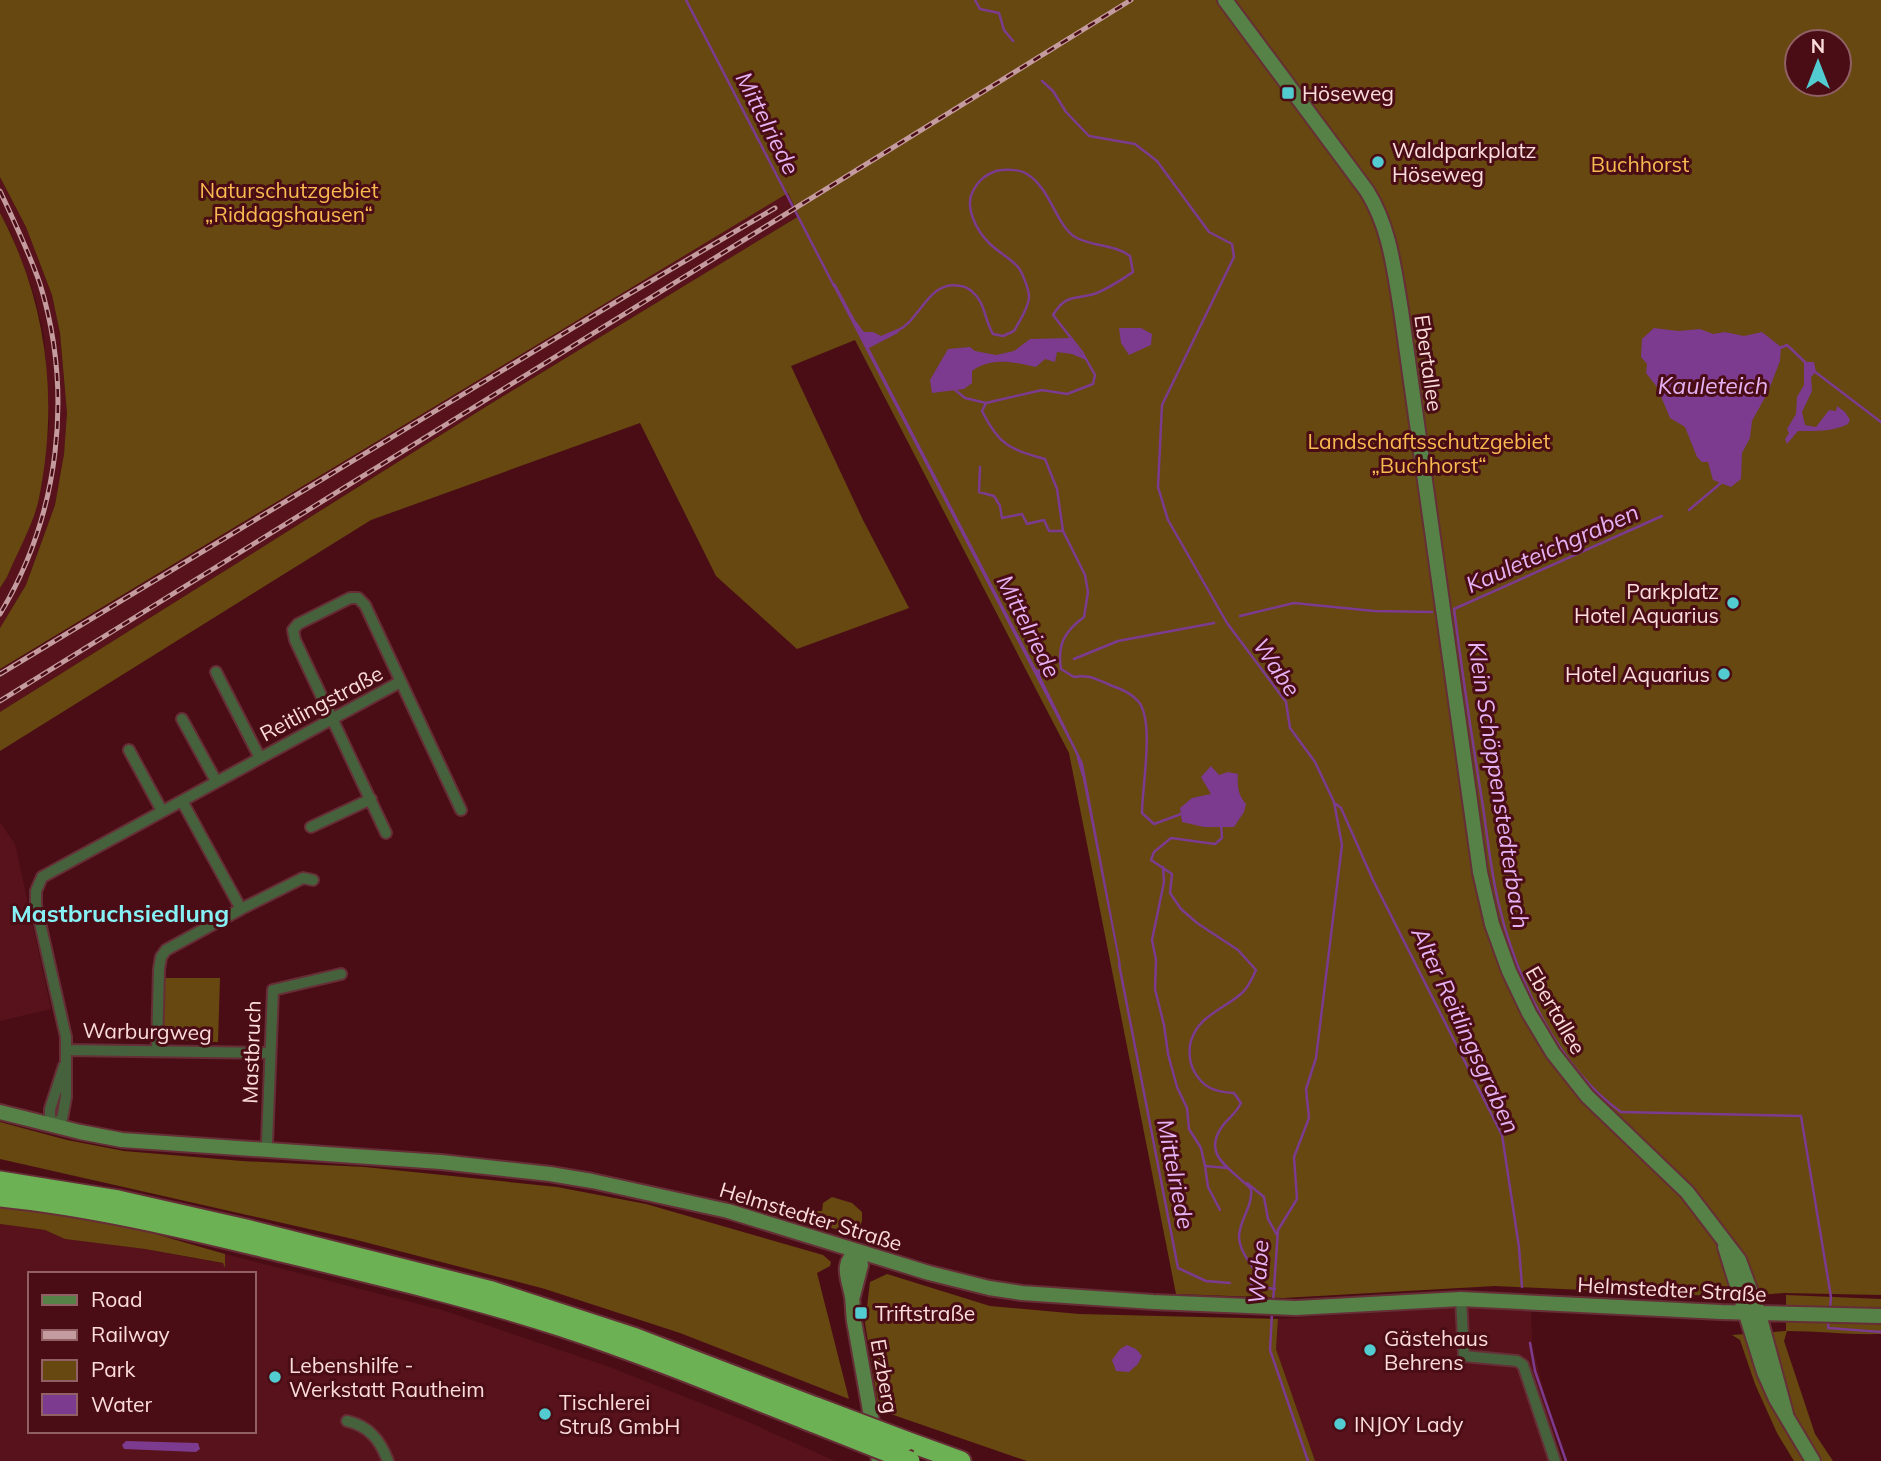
<svg xmlns="http://www.w3.org/2000/svg" width="1881" height="1461" font-family="Mulish,sans-serif">
	<style>
		.built { fill: #57121b; fill-rule: evenodd }
		.green { fill: #664810; fill-rule: evenodd }
		.water { fill: #7c3b8f }
		.lines { fill: none; stroke-linecap: round; stroke-linejoin: round }
		.stream { stroke: #7c3b8f; stroke-width: 2.5 }
		.street-casing { stroke: #662e36; stroke-width: 14 }
		.secondary-casing { stroke: #662e36; stroke-width: 18 }
		.highway-casing { stroke: #662e36; stroke-width: 23 }
		.street { stroke: #46623d; stroke-width: 10 }
		.secondary { stroke: #568247; stroke-width: 14 }
		.highway { stroke: #6cb154; stroke-width: 19 }
		.rail-casing { stroke: #c49b9e; stroke-width: 5 }
		.rail { stroke: #4a0d16; stroke-width: 2.5; stroke-dasharray: 8; stroke-linecap: butt }
		.highway-bridge-casing { stroke: #662e36; stroke-width: 23; stroke-linecap: butt }
		.highway-bridge { stroke: #6cb154; stroke-width: 19 }
		.poi-dot { fill: #52ccd0; stroke: #4a0d16; stroke-width: 2.5 }
		.labels { text-anchor: middle; dominant-baseline: central; stroke-width: 6; stroke-linejoin: round; paint-order: stroke }
		.poi-label { font-size: 21px; fill: #fcdcdc; stroke: #4a0d16; text-anchor: start }
		.park-label { font-size: 21px; fill: #f9bb50; stroke: #4a0d16 }
		.street-label { font-size: 21px; fill: #fcdcdc; stroke: #4a0d16 }
		.water-label { font-size: 23px; font-style: italic; fill: #e5b2f4; stroke: #4a0d16 }
		.quarter-label { font-size: 24px; font-weight: bold; fill: #85f1f4; stroke: #4a0d16 }
	</style>
	<rect width="100%" height="100%" fill="#4a0d16"/>
	<path class="built" d="M1106,0L963,117L487,406L0,712V670Z
		M0,177L26,227L52,295L60,333L67,413L64,454L55,505L26,585L0,628V588L7,577L38,500L49,425L44,336L35,297L10,231L0,213Z
		M0,822L15,844L51,1009L0,1021Z
		M0,1224L45,1230L65,1239L145,1249L225,1264V1254L442,1310L607,1366L746,1421L835,1461H0ZM30,1274H254V1431H30Z
		M1462,1307L1531,1311L1532,1344L1561,1461H1314L1276,1349L1278,1319Z"/>
	<path class="green" d="M0,0H1881V1295L1784,1293L1736,1297L1495,1286L1283,1298L1176,1294L1069,753L855,340L791,366L863,520L909,608L797,649L716,576L640,423L371,520L0,751V712L487,406L799,216L788,193L0,669V628L26,585L55,505L64,454L67,413L60,333L52,295L26,227L0,177ZM1797,42H1839V84H1797Z
		M0,213C47,301 59,400 39,498C34,523 17,553 7,577L0,588Z
		M164,978H220L218,1042L166,1040L161,1035Z
		M0,1122L67,1140L124,1151L242,1161L365,1167L557,1187L646,1204L823,1255L831,1262L830,1266L817,1273L849,1399L680,1333L545,1289L353,1239L0,1159Z
		M832,1197L852,1203L862,1212V1221L856,1235L804,1220L817,1211H822L823,1203Z
		M0,1202L89,1215L225,1254V1268L223,1263L145,1249L65,1239L45,1230L0,1224Z
		M887,1274L990,1306L1079,1314L1278,1319L1276,1349L1315,1461H1027L879,1410L865,1323L870,1282Z
		M1786,1295L1881,1299V1334C1849,1335 1819,1331 1787,1331L1784,1341L1815,1434L1833,1461H1794L1777,1433L1755,1384L1740,1340L1732,1335L1786,1331Z"/>
	<path class="water" d="M835,283L855,320L864,332H873L881,336L897,329L898,333L869,348L1036,669L1041,670L1043,673L1040,675L1083,763L1121,965H1119L1080,764L1074,750L832,284Z
		M1119,328H1141L1152,334L1151,345L1129,355L1121,343Z
		M1654,328L1678,331L1700,329L1713,334L1725,332L1744,336L1762,332L1781,347L1780,361L1768,392L1752,421L1750,438L1742,453L1741,479L1731,487L1713,480L1708,462H1702L1697,457L1685,427L1670,418L1657,387L1646,373L1647,364L1641,357L1642,339Z
		M1070,338L1086,360L1072,354L1057,352L1055,362L1045,359L1036,367C1013,362 992,357 972,371V383L964,389L932,393L930,380L948,349L970,347L975,351L996,355L1014,351L1030,339Z
		M1804,362H1814L1816,372L1811,377L1812,391L1802,412L1805,425L1816,427L1829,410L1836,411L1837,406L1845,412L1850,420L1848,424C1832,432 1815,431 1798,431L1787,444L1785,439L1789,433L1787,429L1796,414L1797,397L1804,385Z
		M1211,766L1219,775L1228,772L1238,774C1237,786 1238,795 1246,804L1244,812L1234,827H1204L1182,822L1180,808L1192,798L1211,794L1201,777Z
		M1127,1345L1136,1349L1142,1356L1138,1364L1129,1372L1116,1371L1112,1360L1120,1349Z
		M126,1441L198,1443L200,1449L196,1452L124,1449L122,1445Z"/>
	<g class="lines">
		<path class="stream" d="M686,0L834,286
			M975,0L980,9L999,13L1004,30L1013,41
			M1042,81L1053,91L1066,112L1089,136L1135,144L1157,161L1209,232L1232,244L1234,257L1162,405L1158,487L1168,520L1227,623L1286,702L1290,728L1315,762L1334,802L1342,845L1316,1058L1306,1089L1309,1118L1294,1157L1297,1199L1278,1230L1273,1303
			M897,331C922,319 928,279 961,286C969,287 977,295 981,303C986,314 987,324 993,334L1003,336L1014,331C1019,322 1029,307 1029,297C1029,289 1022,272 1018,267C1010,258 998,252 989,243C977,231 964,207 973,191C979,180 985,175 996,171C1005,169 1019,169 1027,174C1051,189 1056,225 1075,237C1092,247 1114,244 1130,256L1133,272C1121,280 1108,289 1094,294C1073,300 1066,294 1053,315L1082,352L1095,375L1093,384L1067,394L1042,390L986,403L965,398L954,389
			M1780,348L1787,345L1807,364
			M1814,371L1881,422
			M986,403L982,411C999,445 1009,449 1045,459L1057,489L1063,531L1085,575L1088,592L1084,617C1065,631 1057,644 1061,669L1074,677C1088,674 1096,679 1110,685C1120,689 1130,692 1138,701C1155,720 1142,787 1142,813L1154,824L1184,813
			M980,467L979,492L994,496L1000,506L1002,518L1022,514L1027,524L1044,520L1049,531H1063
			M1689,510L1721,483L1722,480
			M1662,516L1454,609C1462,671 1471,732 1481,794C1487,830 1490,869 1499,905C1516,978 1558,1067 1621,1112L1801,1116L1831,1297L1830,1309
			M1240,616L1294,603L1374,611L1432,612
			M1074,659L1118,641L1214,623
			M1078,758L1083,775
			M1336,804L1341,808L1373,880L1502,1135L1519,1247L1522,1287
			M1221,825L1222,838L1215,844L1171,838L1154,852L1151,860L1172,874L1170,893L1181,909L1197,923L1238,950L1256,970C1252,978 1249,987 1242,993C1223,1010 1196,1016 1190,1045C1189,1054 1189,1062 1194,1071C1203,1088 1215,1092 1234,1093L1241,1103C1236,1113 1231,1116 1224,1124C1199,1155 1232,1169 1251,1189C1253,1207 1239,1220 1239,1237C1240,1256 1258,1270 1264,1288
			M1163,867L1164,882L1152,940L1156,960L1155,989L1164,1025L1168,1054L1177,1087L1187,1108L1189,1129L1201,1148L1205,1166L1228,1168
			M1119,964L1178,1268L1206,1281L1230,1283
			M1205,1166L1208,1187L1220,1210
			M1247,1183L1264,1197L1268,1219L1277,1235
			M1251,1285L1275,1289
			M1272,1313L1270,1350L1308,1461
			M1829,1319L1828,1328L1881,1332
			M1530,1343L1535,1371L1566,1461"/>
		<defs>
			<path id="street" d="M216,672L260,758
				M182,719L216,781
				M129,750L162,811
				M182,801L241,909
				M311,827L371,799
				M386,833L295,640L293,630L298,624L350,598H358L365,605L461,810
				M157,1049L159,969L161,957L166,950L241,909L303,878L313,880
				M66,1050L270,1053
				M64,1066L50,1109V1125L62,1119L66,1097V1037L36,905V891L42,877L400,682
				M267,1142L273,990L341,974
				M1461,1299L1464,1356L1517,1361L1523,1365L1555,1461
				M347,1421C369,1426 380,1440 388,1461"/>
			<path id="secondary" d="M1225,0L1367,191C1390,228 1394,269 1401,310L1480,872L1492,924L1509,971L1529,1013L1553,1053L1587,1096L1687,1192L1739,1260L1759,1314L1786,1414
				M0,1112L80,1132L122,1140L441,1162L550,1174L592,1181L728,1211L929,1273L989,1288L1022,1293L1153,1302L1296,1308L1461,1299L1721,1312L1881,1316
				M1725,1247L1764,1372L1776,1399L1813,1461
				M858,1251C839,1263 849,1279 852,1297C853,1305 853,1313 854,1321L879,1461
				M853,1296L861,1265L858,1251"/>
			<path id="highway" d="M0,1181L118,1200L246,1229L492,1291L636,1338L816,1407
				M0,1197C89,1206 178,1227 265,1248C364,1272 464,1295 562,1327C647,1355 731,1390 814,1423
				M906,1441L961,1461"/>
		</defs>
		<use href="#street" class="street-casing"/>
		<use href="#secondary" class="secondary-casing"/>
		<use href="#highway" class="highway-casing"/>
		<use href="#street" class="street"/>
		<use href="#secondary" class="secondary"/>
		<use href="#highway" class="highway"/>
		<defs>
			<path id="rail" d="M0,191C14,221 29,252 40,284C74,394 59,516 0,614
				M0,674L624,297L775,208
				M0,701L1131,0"/>
		</defs>
		<use href="#rail" class="rail-casing"/>
		<use href="#rail" class="rail"/>
		<defs>
			<path id="highway-bridge" d="M816,1407L906,1441
				M814,1423L910,1461"/>
		</defs>
		<use href="#highway-bridge" class="highway-bridge-casing"/>
		<use href="#highway-bridge" class="highway-bridge"/>
	</g>
	<g class="poi-dot">
		<rect x="1281" y="86" width="14" height="14" rx="3.5"/>
		<circle cx="1378" cy="162" r="7"/>
		<circle cx="1733" cy="603" r="7"/>
		<circle cx="1724" cy="674" r="7"/>
		<rect x="854" y="1306" width="14" height="14" rx="3.5"/>
		<circle cx="1370" cy="1350" r="7"/>
		<circle cx="275" cy="1377" r="7"/>
		<circle cx="545" cy="1414" r="7"/>
		<circle cx="1340" cy="1424" r="7"/>
	</g>
	<g class="labels">
		<g class="poi-label">
			<text x="1302" y="93">Höseweg</text>
			<text x="1392" y="150">Waldparkplatz<tspan x="1392" dy="24">Höseweg</tspan></text>
			<text x="1719" y="591" text-anchor="end">Parkplatz<tspan x="1719" dy="24">Hotel Aquarius</tspan></text>
			<text x="1710" y="674" text-anchor="end">Hotel Aquarius</text>
			<text x="875" y="1313">Triftstraße</text>
			<text x="1384" y="1338">Gästehaus<tspan x="1384" dy="24">Behrens</tspan></text>
			<text x="289" y="1365">Lebenshilfe -<tspan x="289" dy="24">Werkstatt Rautheim</tspan></text>
			<text x="559" y="1402">Tischlerei<tspan x="559" dy="24">Struß GmbH</tspan></text>
			<text x="1354" y="1424">INJOY Lady</text>
		</g>
		<g class="park-label">
			<text x="1640" y="164">Buchhorst</text>
			<text x="289" y="190">Naturschutzgebiet<tspan x="289" dy="24">„Riddagshausen“</tspan></text>
			<text x="1429" y="441">Landschaftsschutzgebiet<tspan x="1429" dy="24">„Buchhorst“</tspan></text>
		</g>
		<g class="street-label">
			<text transform="translate(1429 363) rotate(82)">Ebertallee</text>
			<text transform="translate(321 703) rotate(-28)">Reitlingstraße</text>
			<text transform="translate(1556 1010) rotate(60)">Ebertallee</text>
			<text transform="translate(147 1031) rotate(1)">Warburgweg</text>
			<text transform="translate(251 1052) rotate(-88)">Mastbruch</text>
			<text transform="translate(811 1216) rotate(17)">Helmstedter Straße</text>
			<text transform="translate(1672 1289) rotate(3)">Helmstedter Straße</text>
			<text transform="translate(885 1376) rotate(80)">Erzberg</text>
		</g>
		<g class="water-label">
			<text transform="translate(768 123) rotate(63)">Mittelriede</text>
			<text x="1713" y="385">Kauleteich</text>
			<text transform="translate(1552 548) rotate(-24)">Kauleteichgraben</text>
			<text transform="translate(1029 626) rotate(63)">Mittelriede</text>
			<text transform="translate(1277 667) rotate(56)">Wabe</text>
			<text transform="translate(1499 785) rotate(81)">Klein Schöppenstedterbach</text>
			<text transform="translate(1466 1030) rotate(65)">Alter Reitlingsgraben</text>
			<text transform="translate(1176 1174) rotate(79)">Mittelriede</text>
			<text transform="translate(1258 1272) rotate(-86)">Wabe</text>
		</g>
		<g class="quarter-label">
			<text x="120" y="913">Mastbruchsiedlung</text>
		</g>
	</g>
	<rect x="28" y="1272" width="228" height="161" fill="#4a0d16" stroke="#916065" stroke-width="2"/>
	<rect x="42" y="1295" width="35" height="10" fill="#568247" stroke="#916065" stroke-width="2"/>
	<text x="91" y="1307" font-size="21" fill="#fcdcdc">Road</text>
	<rect x="42" y="1330" width="35" height="10" fill="#c49b9e" stroke="#916065" stroke-width="2"/>
	<text x="91" y="1342" font-size="21" fill="#fcdcdc">Railway</text>
	<rect x="42" y="1360" width="35" height="21" fill="#664810" stroke="#916065" stroke-width="2"/>
	<text x="91" y="1377" font-size="21" fill="#fcdcdc">Park</text>
	<rect x="42" y="1394" width="35" height="21" fill="#7c3b8f" stroke="#916065" stroke-width="2"/>
	<text x="91" y="1412" font-size="21" fill="#fcdcdc">Water</text>
	<g transform="translate(1818 63)"><circle r="33" fill="#4a0d16" stroke="#916065" stroke-width="2"/>
	<path d="M0-5L12 26L0 18L-12 26Z" fill="#52ccd0"/>
	<text y="-10" font-size="19" font-weight="bold" text-anchor="middle" fill="#fcdcdc">N</text>
	</g>
</svg>
